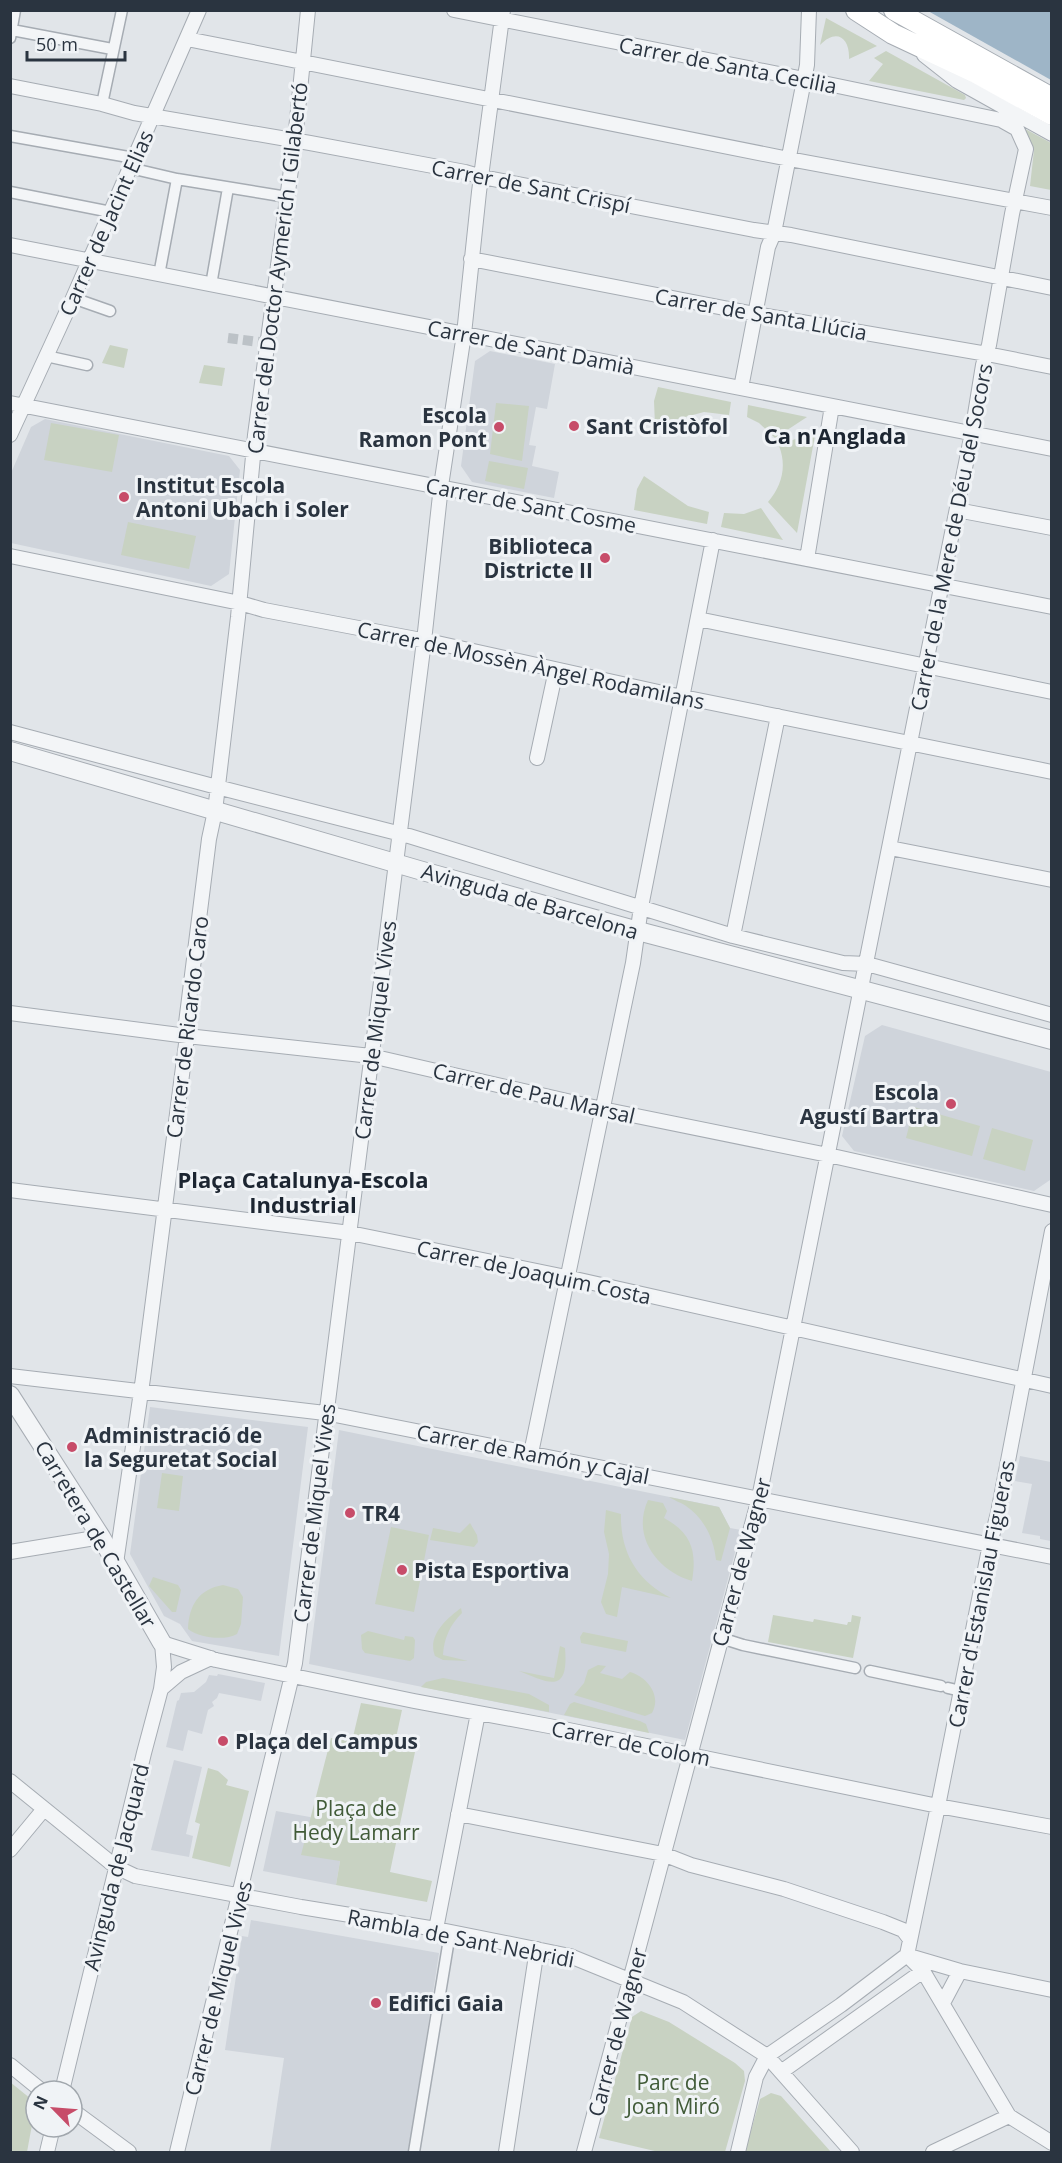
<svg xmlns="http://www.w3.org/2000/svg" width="1062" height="2163" font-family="'Open Sans',sans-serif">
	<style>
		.built { fill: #cfd4db }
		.green { fill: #c8d2c2 }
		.water { fill: #9eb5c7 }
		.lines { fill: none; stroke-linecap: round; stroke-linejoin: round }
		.pedestrian-tunnel { stroke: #bcc2c7; stroke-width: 10; stroke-dasharray: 10 5; stroke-linecap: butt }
		.pedestrian-casing { stroke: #a6acb3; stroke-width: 13 }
		.minor-casing { stroke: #a6acb3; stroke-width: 16 }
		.tertiary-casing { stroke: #a6acb3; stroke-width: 20 }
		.secondary-casing { stroke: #a6acb3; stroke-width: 22 }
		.pedestrian { stroke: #f3f5f7; stroke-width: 10 }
		.minor { stroke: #f3f5f7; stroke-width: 14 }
		.tertiary { stroke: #f3f5f7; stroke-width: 18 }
		.secondary { stroke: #fff; stroke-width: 20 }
		.poi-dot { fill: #c74c69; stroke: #f0f3f6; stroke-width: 2 }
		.labels { text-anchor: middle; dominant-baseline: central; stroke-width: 6; stroke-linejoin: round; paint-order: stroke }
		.street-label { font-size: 21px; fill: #2a3440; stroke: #f0f3f6 }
		.poi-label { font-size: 21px; font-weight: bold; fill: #2a3440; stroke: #f0f3f6; text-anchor: start }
		.park-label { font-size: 21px; fill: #415b38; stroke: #f0f3f6 }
		.neighbourhood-label { font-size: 22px; font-weight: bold; fill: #1c2531; stroke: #f0f3f6 }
	</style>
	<rect width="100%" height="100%" fill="#e1e5e9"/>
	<path class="built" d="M490,351L555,364L547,409L536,407L529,445L536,446L532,466L559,472L554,498L472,482L461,466L475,361Z
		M45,419L229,456L240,470L229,574L211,586L11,543V473L31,427Z
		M882,1025L1051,1072L1050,1180L1034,1191L854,1151L842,1136L865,1036Z
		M150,1407L308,1427L279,1656L192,1641L180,1624L164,1616L130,1554Z
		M339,1430L719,1507L730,1528L741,1530L685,1740L309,1664Z
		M1020,1456L1051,1462V1541L1040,1539V1536L1022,1533L1032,1484L1015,1481Z
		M218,1674L265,1683L261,1701L219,1693L217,1698L212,1702L214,1706L208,1710L202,1734L188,1730L183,1751L166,1747L177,1701L179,1700L181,1693L194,1692L206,1682L209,1675L217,1676Z
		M174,1760L202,1767L186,1834L193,1836L189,1857L151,1850Z
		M276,1811L310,1817L338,1831L340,1861L336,1885L263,1871Z
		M251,1920L439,1953L409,2152H270L284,2058L225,2050L242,1936L248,1937Z"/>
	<path class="green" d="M826,18L877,46L849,59C850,37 836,28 820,45Z
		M886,51L965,95L966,98L964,100L869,81L883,64L874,58Z
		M1018,125L1051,143V190L1030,186L1034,150Z
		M110,345L128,349L124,368L102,363Z
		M204,365L225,368L222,386L199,383Z
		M658,387L731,402L729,415L704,412L655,425L654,401Z
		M496,403L529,406L522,461L490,454Z
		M748,405L807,417L775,438L759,423L747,417Z
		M51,423L119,435L112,472L44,460Z
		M816,430L797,533L768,502C782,486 787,466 779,446Z
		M489,461L528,468L524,489L485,481Z
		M644,476L688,506L709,512L707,524L634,510L637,489Z
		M761,508L783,540L721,527L724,513L744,514Z
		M128,522L196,536L189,569L121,555Z
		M914,1107L980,1126L972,1156L906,1138Z
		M992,1128L1033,1140L1025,1171L983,1159Z
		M162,1473L183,1476L179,1511L157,1508Z
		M669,1497L719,1507L730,1528L721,1561L716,1560C714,1539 704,1518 686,1506C680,1502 673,1500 669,1497Z
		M648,1500L663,1503L667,1511L664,1518C692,1533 697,1552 692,1581C658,1571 631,1537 648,1500Z
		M606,1510L621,1514C620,1552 637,1581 671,1598L622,1587L617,1617L606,1614L601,1602L608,1574L609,1554L604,1532Z
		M470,1523L477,1535L478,1542L474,1547L430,1540L433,1528L460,1533Z
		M391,1527L429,1535L414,1612L375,1604Z
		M153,1577L178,1585L181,1590L176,1612H172L149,1586Z
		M223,1585L238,1589L243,1597L241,1624L237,1634C225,1641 199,1638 188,1629C189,1605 199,1589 223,1585Z
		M461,1608L462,1613C450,1625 444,1638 443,1655L468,1661L443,1660L435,1656C427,1636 446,1619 461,1608Z
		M773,1615L813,1622L814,1619L847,1625L848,1622H851L852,1615L861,1617L853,1658L768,1642Z
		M368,1631L404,1640L405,1636L413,1637L415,1640L414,1658L410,1661L365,1653L362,1649L361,1635Z
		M583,1632L628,1641L626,1652L581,1643L580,1637Z
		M560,1646L565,1648C569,1695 549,1683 519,1671L554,1678Z
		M598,1665L606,1666L600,1673L622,1679L630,1672C647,1677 662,1695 652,1713L645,1716L574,1695L584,1683L588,1670Z
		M443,1678L529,1694L549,1705V1712L421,1687L426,1682Z
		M574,1702L640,1721L646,1724L649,1733L564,1715L570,1704Z
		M361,1703L402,1710L394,1747L415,1752L390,1872L432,1881L427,1902L336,1885L340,1861L301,1855L331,1738L352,1741Z
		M208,1768L218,1771L228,1780L226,1785L249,1791L230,1867L192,1858L200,1824L195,1822Z
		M641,2011L669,2022L735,2063L744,2071L745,2081L725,2152H659L599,2138L632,2017Z
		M10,2082L36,2103L27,2152H11Z
		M771,2093L781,2096L831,2152H745L760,2099Z"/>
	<path class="water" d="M928,11H1051V80Z"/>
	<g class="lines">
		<path class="pedestrian-tunnel" d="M228,338L267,343"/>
		<defs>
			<path id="pedestrian" d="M12,30L112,49
				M10,38L15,10
				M102,104L122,10
				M10,136L134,158
				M130,168L177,179L287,197
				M10,192L111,212
				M159,275L177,179
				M211,285L228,188
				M73,298L110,311
				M46,356L87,365
				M721,1638L743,1645L855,1668
				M870,1671L941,1686
				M948,1688L961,1691
				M414,2152L450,1933"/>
			<path id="minor" d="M454,10L804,79L1001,120L1017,129L1026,149L1012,214L989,345L983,365L972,433L759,1498L584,2152
				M187,39L789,159L1052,208
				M924,55L957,81L1052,134
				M10,86L102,104L134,113L310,143L465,172L482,177L754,230L791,235L1052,288
				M10,245L1052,449
				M471,259L755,314L987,354L1052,367
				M741,388L768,247L774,233L807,65L809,10
				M10,403L1052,607
				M10,435L73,298L199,10
				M957,510L1052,528
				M10,556L240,603L264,610L437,643L663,693L1052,772
				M807,559L832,406
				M698,619L1052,692
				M10,732L217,787L409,836L733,936L843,963L867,964L1052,1015
				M537,758L556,670
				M890,848L1052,880
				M733,936L778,716
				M10,1013L187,1036L371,1056L602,1109L828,1155L1052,1205
				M10,1190L350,1233L566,1277L1052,1386
				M10,1376L325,1413L1052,1557
				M531,1453L633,963L641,907L713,540
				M10,1552L101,1537
				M116,1563L143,1378L187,1036L186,1023L209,839L215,811L238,617L255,435L295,140L308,10
				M161,1689L181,1672L211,1658
				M10,1781L116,1867L135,1876L301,1907L436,1929L570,1956L683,2002L767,2056L852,2152
				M458,1814L663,1854L691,1865L784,1889L883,1922L903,1930L909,1938
				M10,1850L44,1809
				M436,1929L478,1713
				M907,1955L938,1806L990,1544L998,1513L1052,1231
				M907,1955L923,1971L1009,2116L1052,2143
				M909,1956L960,1971L1052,1990
				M943,2003L960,1971
				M10,2065L42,2091
				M781,2072L923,1971
				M62,2091L144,1753L161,1689L164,1667L162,1643L216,1660L414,1701L549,1726L938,1806L1052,1827
				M72,2110L129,2152
				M47,2152L53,2127
				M177,2152L295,1663L424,641L441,486L464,334L479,192L503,10
				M506,2152L537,1949
				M738,2152L756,2077L767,2056L841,2005L907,1955
				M933,2152L1009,2116"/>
			<path id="tertiary" d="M10,751L419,870L638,931L1052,1040
				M10,1395L101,1537L162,1643"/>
			<path id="secondary" d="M856,10L893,34L976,73L1052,115
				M894,10L1052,98"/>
		</defs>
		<use href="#pedestrian" class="pedestrian-casing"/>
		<use href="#minor" class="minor-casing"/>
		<use href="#tertiary" class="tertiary-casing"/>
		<use href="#secondary" class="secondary-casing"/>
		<use href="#pedestrian" class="pedestrian"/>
		<use href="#minor" class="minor"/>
		<use href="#tertiary" class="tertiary"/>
		<use href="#secondary" class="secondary"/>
	</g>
	<g class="poi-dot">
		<circle cx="574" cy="426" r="6"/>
		<circle cx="499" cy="427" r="6"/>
		<circle cx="124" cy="497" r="6"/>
		<circle cx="605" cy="558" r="6"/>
		<circle cx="951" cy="1104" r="6"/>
		<circle cx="72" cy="1447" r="6"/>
		<circle cx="350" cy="1513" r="6"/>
		<circle cx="402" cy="1570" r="6"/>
		<circle cx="223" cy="1741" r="6"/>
		<circle cx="376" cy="2003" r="6"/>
	</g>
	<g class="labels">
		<g class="street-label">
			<text transform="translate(728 65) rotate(11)">Carrer de Santa Cecilia</text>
			<text transform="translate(531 186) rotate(11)">Carrer de Sant Crispí</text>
			<text transform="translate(106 223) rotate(-66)">Carrer de Jacint Elias</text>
			<text transform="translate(277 268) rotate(-83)">Carrer del Doctor Aymerich i Gilabertó</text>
			<text transform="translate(761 314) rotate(10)">Carrer de Santa Llúcia</text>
			<text transform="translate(531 347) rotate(11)">Carrer de Sant Damià</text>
			<text transform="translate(531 505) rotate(11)">Carrer de Sant Cosme</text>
			<text transform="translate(951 537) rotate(-79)">Carrer de la Mere de Déu del Socors</text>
			<text transform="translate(531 665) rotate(12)">Carrer de Mossèn Àngel Rodamilans</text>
			<text transform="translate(530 901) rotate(16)">Avinguda de Barcelona</text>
			<text transform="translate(187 1027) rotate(-83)">Carrer de Ricardo Caro</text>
			<text transform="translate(375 1030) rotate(-83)">Carrer de Miquel Vives</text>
			<text transform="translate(534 1093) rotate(13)">Carrer de Pau Marsal</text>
			<text transform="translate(534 1272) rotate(12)">Carrer de Joaquim Costa</text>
			<text transform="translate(533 1454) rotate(11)">Carrer de Ramón y Cajal</text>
			<text transform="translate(314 1513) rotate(-83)">Carrer de Miquel Vives</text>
			<text transform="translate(96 1534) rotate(59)">Carretera de Castellar</text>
			<text transform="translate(741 1562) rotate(-75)">Carrer de Wagner</text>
			<text transform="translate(981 1594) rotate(-79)">Carrer d'Estanislau Figueras</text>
			<text transform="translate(631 1743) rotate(11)">Carrer de Colom</text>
			<text transform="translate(116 1867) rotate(-76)">Avinguda de Jacquard</text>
			<text transform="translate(461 1938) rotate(11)">Rambla de Sant Nebridi</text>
			<text transform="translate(218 1988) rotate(-76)">Carrer de Miquel Vives</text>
			<text transform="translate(617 2032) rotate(-75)">Carrer de Wagner</text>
		</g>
		<g class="poi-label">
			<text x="487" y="415" text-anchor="end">Escola<tspan x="487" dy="24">Ramon Pont</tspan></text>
			<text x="586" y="426">Sant Cristòfol</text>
			<text x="136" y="485">Institut Escola<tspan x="136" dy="24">Antoni Ubach i Soler</tspan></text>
			<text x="593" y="546" text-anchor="end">Biblioteca<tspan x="593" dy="24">Districte II</tspan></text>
			<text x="939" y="1092" text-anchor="end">Escola<tspan x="939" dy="24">Agustí Bartra</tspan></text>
			<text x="84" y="1435">Administració de<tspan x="84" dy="24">la Seguretat Social</tspan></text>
			<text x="362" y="1513">TR4</text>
			<text x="414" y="1570">Pista Esportiva</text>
			<text x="235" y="1741">Plaça del Campus</text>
			<text x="388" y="2003">Edifici Gaia</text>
		</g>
		<g class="park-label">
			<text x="356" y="1808">Plaça de<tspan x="356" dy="24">Hedy Lamarr</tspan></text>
			<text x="673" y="2082">Parc de<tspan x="673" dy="24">Joan Miró</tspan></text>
		</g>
		<g class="neighbourhood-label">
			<text x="835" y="435">Ca n'Anglada</text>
			<text x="303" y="1179">Plaça Catalunya-Escola<tspan x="303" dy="25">Industrial</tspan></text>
		</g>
	</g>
	<rect width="1062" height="2163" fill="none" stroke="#2a3440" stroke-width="24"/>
	<g transform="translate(54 2109) rotate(295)"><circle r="28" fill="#f0f3f6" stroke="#a1a7ad" stroke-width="1.5"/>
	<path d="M0-4.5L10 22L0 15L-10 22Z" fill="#c74c69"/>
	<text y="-9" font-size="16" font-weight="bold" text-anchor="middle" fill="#2a3440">N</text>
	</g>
	<path d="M27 51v9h98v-9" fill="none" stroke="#2a3440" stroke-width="3"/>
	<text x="36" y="51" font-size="18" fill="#2a3440" stroke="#f0f3f6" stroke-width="4.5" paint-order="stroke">50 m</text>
</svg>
